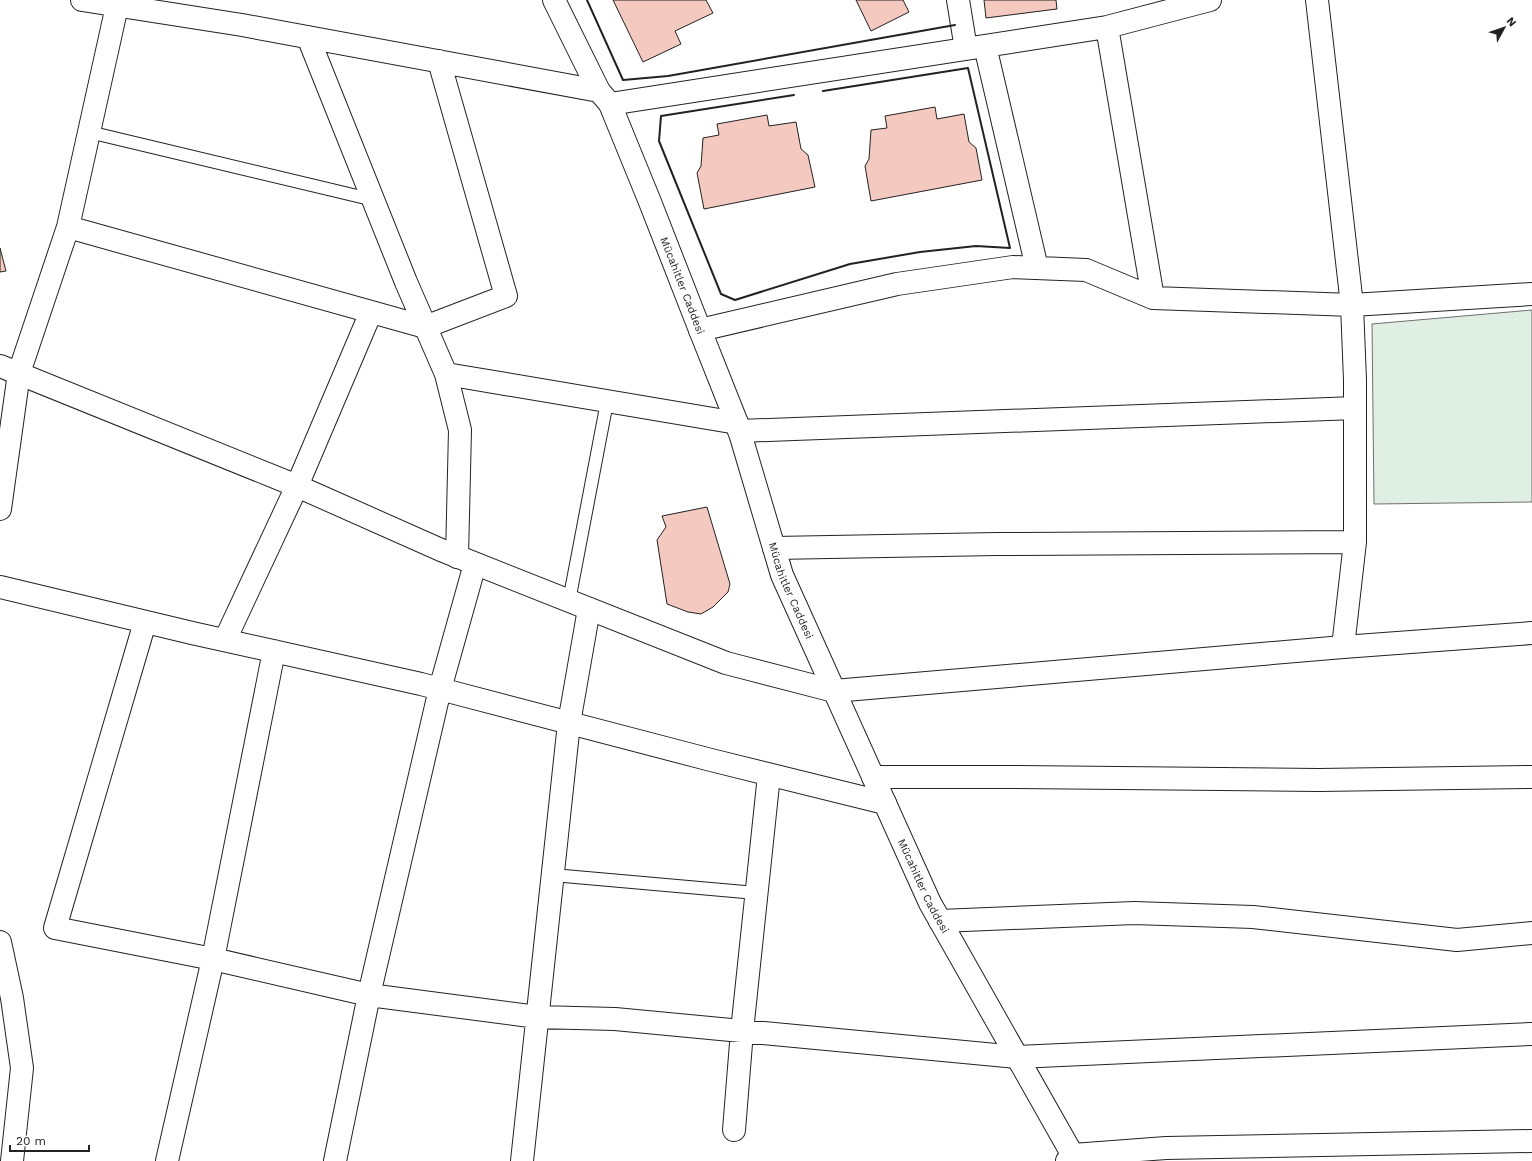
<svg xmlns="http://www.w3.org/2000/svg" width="1532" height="1161" font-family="'Work Sans',sans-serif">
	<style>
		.green { fill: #e0efe3; stroke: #6f6f6f }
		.building { fill: #f3c9c0; stroke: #222 }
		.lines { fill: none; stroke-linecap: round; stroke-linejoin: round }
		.service-casing { stroke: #222; stroke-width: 14 }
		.minor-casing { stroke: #222; stroke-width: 24 }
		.tertiary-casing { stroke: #222; stroke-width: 24 }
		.service { stroke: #fff; stroke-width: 12 }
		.minor { stroke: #fff; stroke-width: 22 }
		.tertiary { stroke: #fff; stroke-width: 22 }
		.wall { stroke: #222; stroke-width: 2 }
		.labels { text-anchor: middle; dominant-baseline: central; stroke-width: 3; stroke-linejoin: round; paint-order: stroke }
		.street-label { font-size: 11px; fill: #222; stroke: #fff }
	</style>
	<rect width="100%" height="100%" fill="#fff"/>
	<path class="green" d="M1532,310V502L1374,504L1372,324Z"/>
	<path class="building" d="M613,0H706L713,13L675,31L681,44L643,62Z
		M856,0H903L909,12L871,31Z
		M984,0H1056L1057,9L986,18Z
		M935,107L937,119L964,114L969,142L976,148L982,180L871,201L865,166L869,159L871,130L887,128L885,116Z
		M767,115L769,126L796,122L801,149L808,155L815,187L704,209L697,173L701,166L703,138L719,135L717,124Z
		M0,248L6,271L0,272Z
		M707,507L730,584L728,592L713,607L701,614L688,612L667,604L657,540L666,527L662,516Z"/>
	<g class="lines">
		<defs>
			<path id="service" d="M89,132L374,200
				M569,601L607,402
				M553,875L756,893"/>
			<path id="minor" d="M82,0L242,25L599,91
				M958,0L966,49
				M1317,0L1352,305L1355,380V542L1343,647
				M1107,27L1210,0
				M308,37L406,282L446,374L460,430L457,557
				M985,46L1037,268
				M610,104L1107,27L1153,298
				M68,227L425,327L506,296L439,61
				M700,330L897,284L1013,267L1086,270L1153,298L1352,305L1532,294
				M446,374L737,423
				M739,431L1355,408
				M0,509L19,373L68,227L117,6
				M774,548L997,544L1355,542
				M0,587L192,633L421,684L711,760L885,803
				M145,622L55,928L213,959L369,995L537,1017L615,1019L1017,1057L1532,1034
				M225,640L297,486L371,312
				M873,777H1017L1319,780L1532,777
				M940,921L1134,913L1253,917L1457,940L1532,933
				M734,1130L742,1031L769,775
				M167,1161L213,959L274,651
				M335,1161L369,995L440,689L475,564
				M522,1161L569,723L589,609
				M1067,1161L1073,1155L1166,1148L1532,1141"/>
			<g id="tertiary">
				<path id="s1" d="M554,0L599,91L610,104L650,202L700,330L737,423L782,575L930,903L1076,1161"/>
				<path d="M0,366L297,486L441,550L726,663L834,691L1343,647L1532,633"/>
				<path d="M0,942L12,998L22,1068L12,1161"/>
			</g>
		</defs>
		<use href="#service" class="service-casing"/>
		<use href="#minor" class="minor-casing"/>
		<use href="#tertiary" class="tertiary-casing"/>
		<use href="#service" class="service"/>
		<use href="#minor" class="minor"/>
		<use href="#tertiary" class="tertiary"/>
		<path class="wall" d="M587,0L623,80L668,76L955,25
			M794,95L661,116L659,141L721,294L735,300L850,264L920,252L976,246L1010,248L968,68L823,91"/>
	</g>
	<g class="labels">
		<g class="street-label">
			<text stroke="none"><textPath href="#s1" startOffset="314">Mücahitler Caddesi</textPath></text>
			<text stroke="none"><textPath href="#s1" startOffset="638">Mücahitler Caddesi</textPath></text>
			<text stroke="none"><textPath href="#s1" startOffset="962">Mücahitler Caddesi</textPath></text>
		</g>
	</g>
	<g transform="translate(1504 28) rotate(50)" stroke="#ffffff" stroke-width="3" paint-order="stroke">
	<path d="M0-3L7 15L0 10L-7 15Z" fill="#222222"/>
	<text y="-6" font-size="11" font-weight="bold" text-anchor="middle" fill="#222222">N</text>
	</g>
	<path d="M10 1145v6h79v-6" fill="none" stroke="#222222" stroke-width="2"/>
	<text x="16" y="1145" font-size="12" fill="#222222" stroke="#ffffff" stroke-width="3" paint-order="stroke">20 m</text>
</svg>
